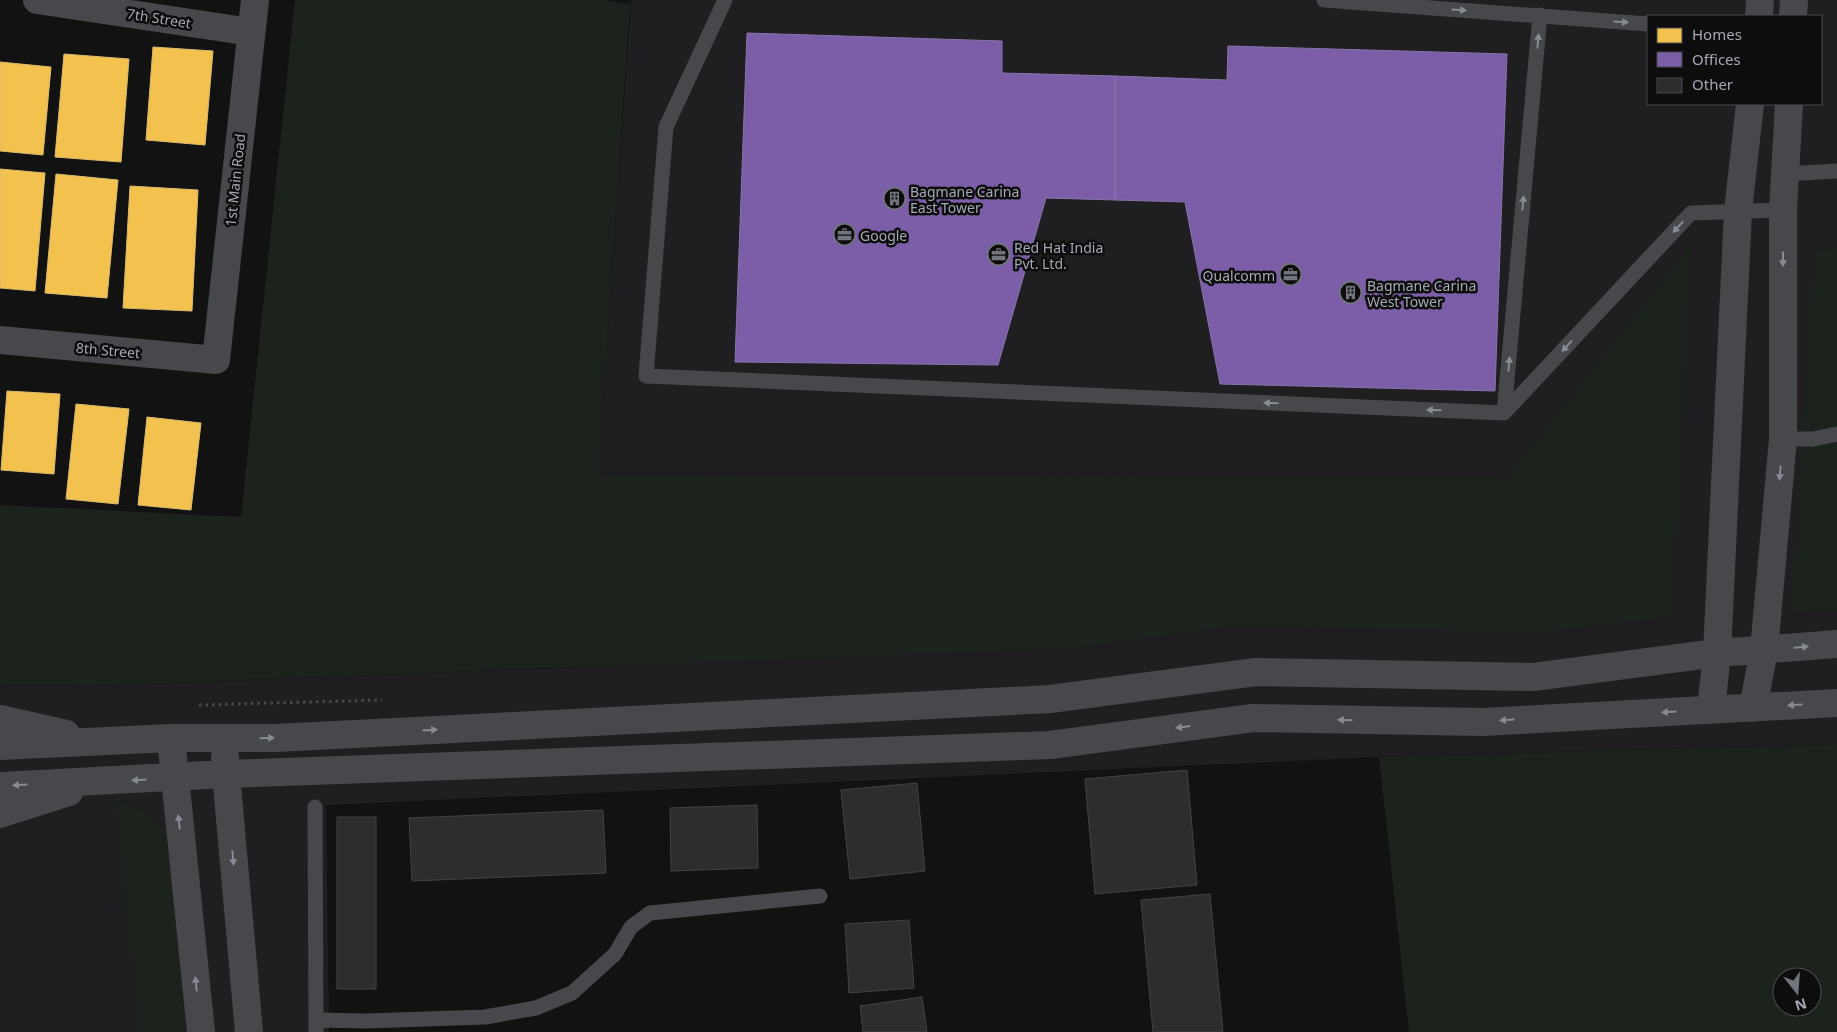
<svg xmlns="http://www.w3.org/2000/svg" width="1837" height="1032" font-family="'Noto Sans',sans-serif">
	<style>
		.built { fill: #1f1f21; fill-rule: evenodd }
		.green { fill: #1c231d; fill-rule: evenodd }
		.homes { fill: #f2c14e; stroke: #daba6d }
		.offices { fill: #7b5ea7; stroke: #8774ab }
		.building { fill: #2d2d2e; stroke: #424346 }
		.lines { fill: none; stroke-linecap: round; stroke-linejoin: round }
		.path { stroke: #48494d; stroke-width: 3; stroke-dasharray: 2.5 4; stroke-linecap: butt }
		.lane { stroke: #47484b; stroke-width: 15 }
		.street { stroke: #47484b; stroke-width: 28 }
		.oneway { fill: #878b94 }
		.labels { text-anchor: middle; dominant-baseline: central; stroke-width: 5; stroke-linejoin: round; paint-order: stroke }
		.street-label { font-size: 14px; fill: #a3a8b4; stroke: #0d0d0e }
		.poi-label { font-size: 14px; fill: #a3a8b4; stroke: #0d0d0e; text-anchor: start }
	</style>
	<rect width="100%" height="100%" fill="#121213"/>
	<path class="built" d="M631,0H1837V744L1379,757L326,805L329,1032H0V685L91,686L584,667ZM1648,16H1821V104H1648Z"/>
	<path class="green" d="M295,0H603L630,4L598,476L1506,478L1691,245L1673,617L1531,633L1243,625L1073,648L91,686L0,685V505L241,517Z
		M1837,248V609L1791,612L1813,252Z
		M1837,744V1032H1409L1379,757ZM1782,977H1812V1007H1782Z
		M114,801C139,807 152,815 167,836L186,1032H139Z"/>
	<path class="homes" d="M153,47L213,51L205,145L146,140Z
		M64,54L129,59L121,162L55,157Z
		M0,62L51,67L43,155L0,151Z
		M0,169L45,173L35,291L0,288Z
		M56,174L118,180L107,298L45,293Z
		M130,186L198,190L192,311L123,308Z
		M7,391L60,394L54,474L1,470Z
		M76,404L129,409L118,504L66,499Z
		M147,417L201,423L191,510L138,505Z"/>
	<path class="offices" d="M747,33L1002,41V73L1115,76V200L1046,198L998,365L735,362Z
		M1228,46L1507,54L1495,391L1220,384L1185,202L1115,200V76L1227,80Z"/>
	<path class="building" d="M1187,770L1197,885L1095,894L1085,779Z
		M917,783L925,871L850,879L841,790Z
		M757,805L758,868L671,871L670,808Z
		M603,810L606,873L412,881L409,818Z
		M337,817H376V989H337Z
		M1210,894L1223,1032H1153L1141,900Z
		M909,920L914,988L849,993L845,924Z
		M922,997L927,1032H863L860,1006Z"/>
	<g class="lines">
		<path class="path" d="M199,705L382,700"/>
		<path class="lane" d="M725,0L666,127L646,376L1504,413L1691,213L1783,210
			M1324,0L1648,24
			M1785,174L1837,171
			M1504,413L1540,15
			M1783,439H1813L1837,434
			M315,807L316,1032
			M316,1020L366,1021L485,1017L536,1008L572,993L615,954L631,927L650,913L820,896"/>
		<path class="street" d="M37,0L251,32
			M1759,16L1760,0
			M1793,16L1794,0
			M0,340L216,360L255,0
			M1753,708L1764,650L1783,439V210L1789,104
			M1711,710L1717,653L1837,644
			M0,719L66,734
			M0,746L171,738
			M0,786L226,774L225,757
			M0,814L69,792
			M201,1032L171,738H275L1050,699L1256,672L1533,677L1717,653L1738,211L1750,104
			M249,1032L226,774L1050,745L1253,718L1482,722L1837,703"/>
	</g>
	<defs><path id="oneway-solid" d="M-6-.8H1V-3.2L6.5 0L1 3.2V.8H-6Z" transform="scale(1.25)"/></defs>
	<g class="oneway">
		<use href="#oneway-solid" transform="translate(1459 10) rotate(4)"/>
		<use href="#oneway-solid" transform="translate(1621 22) rotate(4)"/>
		<use href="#oneway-solid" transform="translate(1538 41) rotate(-85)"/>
		<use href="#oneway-solid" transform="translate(1523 203) rotate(-85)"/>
		<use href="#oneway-solid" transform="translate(1678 227) rotate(133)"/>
		<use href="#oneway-solid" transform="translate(1783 259) rotate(90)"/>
		<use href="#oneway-solid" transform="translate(1567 346) rotate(133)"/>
		<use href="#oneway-solid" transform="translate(1509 364) rotate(-85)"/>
		<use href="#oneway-solid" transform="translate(1271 403) rotate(-178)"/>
		<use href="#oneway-solid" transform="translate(1434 410) rotate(-178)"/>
		<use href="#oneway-solid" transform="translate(1780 473) rotate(95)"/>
		<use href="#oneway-solid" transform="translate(1801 647) rotate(-5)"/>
		<use href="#oneway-solid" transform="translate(1795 705) rotate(177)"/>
		<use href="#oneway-solid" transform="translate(1669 712) rotate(177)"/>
		<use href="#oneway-solid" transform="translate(1345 720) rotate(-179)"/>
		<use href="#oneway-solid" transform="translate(1507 720) rotate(177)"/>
		<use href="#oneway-solid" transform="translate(1183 727) rotate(173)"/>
		<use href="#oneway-solid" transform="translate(430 730) rotate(-3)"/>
		<use href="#oneway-solid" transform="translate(267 738) rotate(-1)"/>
		<use href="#oneway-solid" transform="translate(139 780) rotate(177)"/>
		<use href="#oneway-solid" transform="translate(20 785) rotate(177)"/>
		<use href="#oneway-solid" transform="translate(179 822) rotate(-96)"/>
		<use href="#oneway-solid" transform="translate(233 858) rotate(85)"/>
		<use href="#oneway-solid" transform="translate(196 984) rotate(-96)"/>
	</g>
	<defs>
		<symbol id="building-ring" viewBox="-11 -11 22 22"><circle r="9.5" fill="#0d0d0e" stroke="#70747c" stroke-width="1.5"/><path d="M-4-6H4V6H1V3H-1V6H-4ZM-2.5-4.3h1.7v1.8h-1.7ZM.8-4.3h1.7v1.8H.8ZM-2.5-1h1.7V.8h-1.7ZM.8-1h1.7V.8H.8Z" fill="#70747c"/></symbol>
		<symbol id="office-ring" viewBox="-11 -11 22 22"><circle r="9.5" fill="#0d0d0e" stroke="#70747c" stroke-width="1.5"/><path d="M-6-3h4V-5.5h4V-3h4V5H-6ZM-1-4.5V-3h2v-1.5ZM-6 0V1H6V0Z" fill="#70747c"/></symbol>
	</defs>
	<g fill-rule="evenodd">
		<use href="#building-ring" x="882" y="186" width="25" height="25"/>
		<use href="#office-ring" x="832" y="222" width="25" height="25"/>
		<use href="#office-ring" x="986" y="242" width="25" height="25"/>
		<use href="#office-ring" x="1278" y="262" width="25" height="25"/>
		<use href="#building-ring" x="1338" y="280" width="25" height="25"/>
	</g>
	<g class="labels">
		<g class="street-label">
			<text transform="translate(159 18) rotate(9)">7th Street</text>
			<text transform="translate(235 180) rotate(-84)">1st Main Road</text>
			<text transform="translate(108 350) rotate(5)">8th Street</text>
		</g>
		<g class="poi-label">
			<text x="910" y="191">Bagmane Carina<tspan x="910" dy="16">East Tower</tspan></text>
			<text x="860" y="235">Google</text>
			<text x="1014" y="247">Red Hat India<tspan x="1014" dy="16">Pvt. Ltd.</tspan></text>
			<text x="1275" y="275" text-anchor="end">Qualcomm</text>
			<text x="1367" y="285">Bagmane Carina<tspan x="1367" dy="16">West Tower</tspan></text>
		</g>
	</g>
	<rect x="1647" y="15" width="175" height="90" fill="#0d0d0e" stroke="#494b50"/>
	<rect x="1657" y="28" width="25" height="15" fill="#f2c14e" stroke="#494b50"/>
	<text x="1692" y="40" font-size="15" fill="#a3a8b4">Homes</text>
	<rect x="1657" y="52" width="25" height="15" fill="#7b5ea7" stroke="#494b50"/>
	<text x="1692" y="65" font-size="15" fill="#a3a8b4">Offices</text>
	<rect x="1657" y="78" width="25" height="15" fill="#2d2d2e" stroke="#494b50"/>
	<text x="1692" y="90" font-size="15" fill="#a3a8b4">Other</text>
	<g transform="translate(1797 992) rotate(163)"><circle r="24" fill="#0d0d0e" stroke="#494b50"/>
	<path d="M0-4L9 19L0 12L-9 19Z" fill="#70747c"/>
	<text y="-8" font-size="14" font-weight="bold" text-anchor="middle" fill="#a3a8b4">N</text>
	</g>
</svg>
